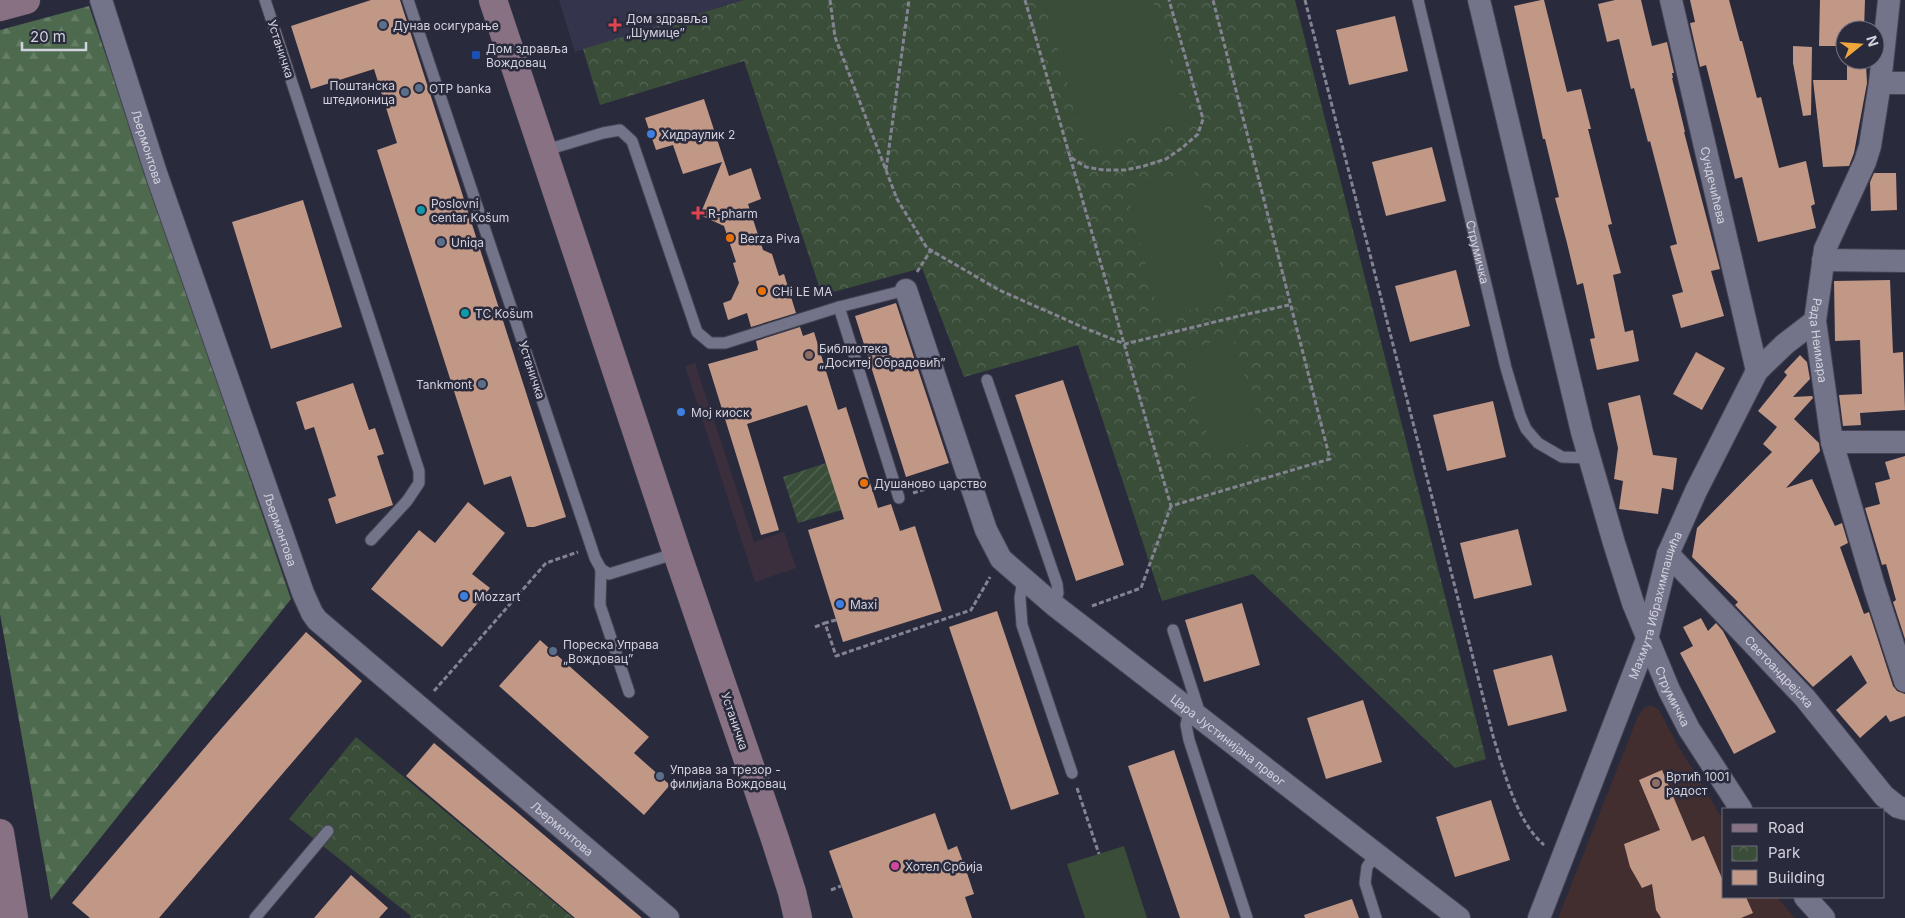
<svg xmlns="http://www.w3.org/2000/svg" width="1905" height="918" font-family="Inter,sans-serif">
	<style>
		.commercial { fill: #3b2f3d }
		.built { fill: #34344c }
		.education { fill: #422d2f }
		.forest { fill: url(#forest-firs) }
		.park { fill: url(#park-crowns) }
		.garden { fill: url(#garden-furrows) }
		.pitch { fill: #394d39 }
		.building { fill: #c19786 }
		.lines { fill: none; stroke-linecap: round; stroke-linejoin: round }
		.lane-casing { stroke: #454454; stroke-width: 13 }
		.street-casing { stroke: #454454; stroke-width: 24 }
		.secondary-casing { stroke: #454454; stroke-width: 29 }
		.path { stroke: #838392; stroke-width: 3; stroke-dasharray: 5 2.5; stroke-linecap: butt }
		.lane { stroke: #737389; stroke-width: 11 }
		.street { stroke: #737389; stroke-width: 22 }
		.secondary { stroke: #877182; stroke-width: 28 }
		.service-dot { fill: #5c6f8a; stroke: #2a2a3d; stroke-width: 2 }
		.health-dot { fill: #e0444e; stroke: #2a2a3d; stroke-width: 2 }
		.transit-dot { fill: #1a4fb4; stroke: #2a2a3d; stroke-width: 2 }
		.shop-dot { fill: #3f7fe0; stroke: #2a2a3d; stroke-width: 2 }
		.culture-dot { fill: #0f9aa8; stroke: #2a2a3d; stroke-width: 2 }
		.food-dot { fill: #e8710a; stroke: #2a2a3d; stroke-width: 2 }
		.education-dot { fill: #8d6e63; stroke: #2a2a3d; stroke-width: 2 }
		.hotel-dot { fill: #d1479c; stroke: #2a2a3d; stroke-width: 2 }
		.labels { text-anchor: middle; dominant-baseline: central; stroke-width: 5; stroke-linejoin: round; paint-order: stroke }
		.poi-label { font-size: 12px; fill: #d2d2de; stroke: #2a2a3d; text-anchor: start }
		.street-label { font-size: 12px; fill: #d2d2de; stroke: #2a2a3d }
	</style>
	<defs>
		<pattern id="forest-firs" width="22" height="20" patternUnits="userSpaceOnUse" patternTransform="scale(1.25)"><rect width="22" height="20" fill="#4d6a4e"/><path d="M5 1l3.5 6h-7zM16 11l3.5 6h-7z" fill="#667e67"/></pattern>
		<pattern id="park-crowns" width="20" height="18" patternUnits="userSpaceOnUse" patternTransform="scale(1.25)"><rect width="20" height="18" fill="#394d39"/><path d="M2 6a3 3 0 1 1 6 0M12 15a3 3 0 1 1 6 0" fill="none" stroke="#565"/></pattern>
		<pattern id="garden-furrows" width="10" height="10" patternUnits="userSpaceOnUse" patternTransform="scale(1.25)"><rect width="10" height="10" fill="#394d39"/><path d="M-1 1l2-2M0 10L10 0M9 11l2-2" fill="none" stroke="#565"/></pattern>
	</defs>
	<rect width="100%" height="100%" fill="#2a2a3d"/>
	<path class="commercial" d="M695,363L754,542L784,532L796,568L755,582L685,366Z"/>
	<path class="built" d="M559,0H744L575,52Z"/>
	<path class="education" d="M1651,705L1659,710L1677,744L1724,821V897H1777L1795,918H1558L1638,716L1644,708Z"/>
	<path class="forest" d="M89,6L291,599L51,900L0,614V30Z"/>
	<path class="park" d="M744,0H1295L1486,759L1455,768L1253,574L1162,601L1078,345L964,377L922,268L822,295L744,61L600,105L583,49Z
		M356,737L573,918H410L411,916L289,819Z"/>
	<path class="garden" d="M826,463L841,510L798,523L783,477Z"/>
	<path class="pitch" d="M1044,0H1153L1187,121L1086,149Z
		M1194,171L1229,299L1160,318L1126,189Z
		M1232,336L1265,439L1214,456L1181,352Z
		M1124,846L1147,918H1085L1067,864Z"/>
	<path class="building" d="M371,0H400L566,517L534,527H527L511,476L484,485L377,150L397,143L374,69L311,89L291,26Z
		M1541,0H1544L1567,92L1581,89L1591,129H1588L1612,224L1608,225L1621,273L1613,275L1625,332L1633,330L1639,361L1597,370L1590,339L1595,338L1583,283L1577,285L1567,243L1555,198L1559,197L1545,139H1543L1514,6Z
		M1615,0H1641L1652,46L1667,42L1674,73H1672L1673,78H1672L1685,132H1684L1720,269L1711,271L1724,316L1681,328L1672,295L1683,292L1670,246L1677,244L1650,141L1648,142L1634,88L1631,89L1619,39L1607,42L1598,4Z
		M1690,0H1729L1740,41H1742L1757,98L1761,97L1779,168L1806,161L1815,204L1811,206L1816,228L1758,242L1742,177L1735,179L1706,65L1700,67L1690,23L1695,22Z
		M1820,0H1865L1864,30H1845V46H1819Z
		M1395,16L1408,71L1349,85L1336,30Z
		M1793,46L1812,47L1811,115L1803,116L1793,63Z
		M1847,65H1866L1867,83L1854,153L1849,166L1823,167L1813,80H1847Z
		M704,99L729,176L751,168L761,199L748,204L763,250L772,254L779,276L784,274L796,313L751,327L747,313L728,320L723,303L731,300L739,283L733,263L736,262L724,226L700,215L722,162L683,174L673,145L656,150L645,118Z
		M1432,147L1446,201L1386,216L1372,162Z
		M1874,173H1896L1897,210L1871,211L1870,182Z
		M303,200L342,327L271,349L232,222Z
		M1456,270L1470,326L1410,342L1395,286Z
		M1890,280L1893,353L1903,352L1905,410L1860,413L1861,425L1843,426L1839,395L1862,394L1860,340L1835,341L1834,281Z
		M896,303L949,463L906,477L855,316Z
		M800,327L803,336L814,332L838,410L846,407L878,508L891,504L900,531L915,526L942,611L843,642L808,530L844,519L807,405L747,424L779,530L761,535L708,364L758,350L756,341Z
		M1696,352L1725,368L1702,410L1673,394Z
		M1800,355L1807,362L1810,379L1793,397L1812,396L1813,398L1794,419L1819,443L1820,451L1786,488L1812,479L1835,526L1842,523L1848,543L1840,547L1864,614L1869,612L1893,686L1897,691L1905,694V716L1890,722L1886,715L1860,738L1836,710L1867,683L1851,655L1813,687L1735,605L1738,602L1692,557L1697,528L1772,452L1763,444L1777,427L1758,411L1787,375L1784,372Z
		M1063,380L1124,565L1076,581L1015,395Z
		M353,383L369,430L375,428L384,454L377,456L393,505L336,524L328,499L336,496L314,427L305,430L296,402Z
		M1640,395L1653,455L1677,458L1673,490L1662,488L1658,514L1619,509L1623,481L1614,479L1618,448L1608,403Z
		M1493,401L1506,457L1447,471L1433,415Z
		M1905,456V639L1893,602L1896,600L1886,564L1882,565L1865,508L1880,504L1875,483L1890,479L1885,462Z
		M468,502L505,533L472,574L490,588L442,647L371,589L419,530L435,543Z
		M1518,529L1532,585L1474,599L1460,543Z
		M1242,603L1260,665L1204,682L1185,620Z
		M997,611L1059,794L1011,810L949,627Z
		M1701,618L1708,631L1716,623L1723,631L1776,732L1734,754L1680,653L1693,646L1683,627Z
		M306,632L362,681L159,918H90L72,903L213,738Z
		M540,640L649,737L634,753L670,785L644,815L499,686Z
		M1552,655L1567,711L1508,726L1493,670Z
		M1363,700L1382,762L1326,779L1307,718Z
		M434,743L511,807L642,918H575L406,776Z
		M1174,750L1230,918H1180L1128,766Z
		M1662,770L1692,841L1704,836L1724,883V897H1746L1753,913L1741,918H1661L1656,910L1652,884L1642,888L1630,867L1624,844L1660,830L1639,780Z
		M1491,800L1510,860L1455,877L1436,817Z
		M935,813L948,850L957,846L965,867L974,894L965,897L972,918H853L829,851Z
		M351,875L388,908L379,918H314Z
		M1352,899L1359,918H1305L1304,915Z"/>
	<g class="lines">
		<defs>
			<g id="lane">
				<path d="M265,0L419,471V483L407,501L371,540"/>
				<path d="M408,0L595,558L601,569L609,574L677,553"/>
				<path id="s1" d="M1418,0L1506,368L1520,415L1526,429L1538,443L1562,457L1589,458"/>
				<path d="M543,151L603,133L620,130L632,141L697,332L710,343H725L839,307L906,290"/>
				<path d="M839,307L899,498"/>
				<path d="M987,380L1057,584L1058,593L1054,605"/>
				<path d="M601,569L600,605L629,692"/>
				<path d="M1023,580L1020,598L1022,625L1072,773"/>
				<path d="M1173,630L1200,714"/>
				<path d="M1189,710L1186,725L1189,740L1247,918"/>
				<path d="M1376,854L1367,867L1365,883L1376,918"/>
				<path d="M255,918L328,831"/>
			</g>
			<g id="street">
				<path id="s2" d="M101,0L156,173L303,593L312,613L317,620L668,918"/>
				<path id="s3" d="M1479,0L1582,432L1614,543L1633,603L1669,690L1689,729L1741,809"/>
				<path id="s4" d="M1671,0L1757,371"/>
				<path id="s5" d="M1889,0L1880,83L1870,146L1865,162L1825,249L1815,321L1832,442L1874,586L1905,681"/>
				<path d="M1880,83H1905"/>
				<path d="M1823,260L1905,261"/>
				<path id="s6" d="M906,290L986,530L1001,559L1054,605L1459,918"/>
				<path d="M1832,442H1905"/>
				<path id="s7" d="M1668,554L1805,698L1884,796L1898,807L1905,809"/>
				<path d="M1805,897L1824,918"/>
				<path id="s8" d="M1539,918L1647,639L1668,554L1696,491L1757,371L1785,344L1815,321"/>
			</g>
			<path id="secondary" d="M493,0L677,553L775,839L792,892L798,918
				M0,7L26,0
				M0,833L14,918"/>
		</defs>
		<use href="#lane" class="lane-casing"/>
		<use href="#street" class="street-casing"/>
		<use href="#secondary" class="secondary-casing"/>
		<path class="path" d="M830,0L835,37L897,199L927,248L999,290L1087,329L1125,344L1239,316L1289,305
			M1025,0L1070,157L1086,167L1104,170H1125L1144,166L1166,159L1182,148L1198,134L1203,119L1169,0
			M1305,0L1493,736C1504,771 1516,821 1544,845
			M1070,157L1171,506L1330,459L1213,0
			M886,170L909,0
			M917,272L931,250
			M913,493L948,482
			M1092,606L1141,588L1171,506
			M836,620L825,623L836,656L971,610L990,577
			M815,627L825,623
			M434,691L546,563L578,552
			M1077,788L1099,854
			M831,890L841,886"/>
		<use href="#lane" class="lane"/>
		<use href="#street" class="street"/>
		<use href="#secondary" class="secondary"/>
	</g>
	<g class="service-dot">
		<circle cx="383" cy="25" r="5"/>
		<circle cx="419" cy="88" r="5"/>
		<circle cx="405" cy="92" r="5"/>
		<circle cx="441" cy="242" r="5"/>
		<circle cx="482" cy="384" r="5"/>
		<circle cx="553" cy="651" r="5"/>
		<circle cx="660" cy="776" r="5"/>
	</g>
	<g class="health-dot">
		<path d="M612.5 17.5h5v5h5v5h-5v5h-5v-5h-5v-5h5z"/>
		<path d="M695.5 205.5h5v5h5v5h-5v5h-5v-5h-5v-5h5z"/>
	</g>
	<rect class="transit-dot" x="471" y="50" width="10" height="10" rx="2.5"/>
	<g class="shop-dot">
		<circle cx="651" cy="134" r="5"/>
		<circle cx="681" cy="412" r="5"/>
		<circle cx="464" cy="596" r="5"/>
		<circle cx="840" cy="604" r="5"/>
	</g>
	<g class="culture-dot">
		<circle cx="421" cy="210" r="5"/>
		<circle cx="465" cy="313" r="5"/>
	</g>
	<g class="food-dot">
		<circle cx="730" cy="238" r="5"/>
		<circle cx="762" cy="291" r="5"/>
		<circle cx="864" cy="483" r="5"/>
	</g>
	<g class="education-dot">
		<circle cx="809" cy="355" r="5"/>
		<circle cx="1656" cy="783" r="5"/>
	</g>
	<circle class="hotel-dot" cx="895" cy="866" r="5"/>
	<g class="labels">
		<g class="poi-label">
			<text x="626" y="18">Дом здравља<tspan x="626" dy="14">„Шумице”</tspan></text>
			<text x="393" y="25">Дунав осигурање</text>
			<text x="486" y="48">Дом здравља<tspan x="486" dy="14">Вождовац</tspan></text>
			<text x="395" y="85" text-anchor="end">Поштанска<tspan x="395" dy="14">штедионица</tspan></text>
			<text x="429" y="88">OTP banka</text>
			<text x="661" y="134">Хидраулик 2</text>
			<text x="431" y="203">Poslovni<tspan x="431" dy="14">centar Košum</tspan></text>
			<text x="708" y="213">R-pharm</text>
			<text x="740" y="238">Berza Piva</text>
			<text x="451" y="242">Uniqa</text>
			<text x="772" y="291">CHi LE MA</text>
			<text x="475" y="313">TC Košum</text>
			<text x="819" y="348">Библиотека<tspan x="819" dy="14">„Доситеј Обрадовић”</tspan></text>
			<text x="472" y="384" text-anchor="end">Tankmont</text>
			<text x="691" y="412">Мој киоск</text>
			<text x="874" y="483">Душаново царство</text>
			<text x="474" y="596">Mozzart</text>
			<text x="850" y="604">Maxi</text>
			<text x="563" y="644">Пореска Управа<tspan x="563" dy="14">„Вождовац”</tspan></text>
			<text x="670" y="769">Управа за трезор -<tspan x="670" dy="14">филијала Вождовац</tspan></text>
			<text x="1666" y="776">Вртић 1001<tspan x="1666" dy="14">радост</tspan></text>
			<text x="905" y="866">Хотел Србија</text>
		</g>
		<g class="street-label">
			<text transform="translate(281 49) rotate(72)">Устаничка</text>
			<text stroke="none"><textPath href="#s2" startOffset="154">Љермонтова</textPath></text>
			<text stroke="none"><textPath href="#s4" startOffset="190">Сундечићева</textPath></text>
			<text stroke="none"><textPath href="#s1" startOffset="259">Струмичка</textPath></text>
			<text stroke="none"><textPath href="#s5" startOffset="352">Рада Неимара</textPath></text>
			<text transform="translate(532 370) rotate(72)">Устаничка</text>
			<text stroke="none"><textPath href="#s2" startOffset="559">Љермонтова</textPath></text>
			<text stroke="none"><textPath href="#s8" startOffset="334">Махмута Ибрахимпашића</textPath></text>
			<text stroke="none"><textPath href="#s7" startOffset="162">Светоандрејска</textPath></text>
			<text stroke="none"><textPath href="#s3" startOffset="724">Струмичка</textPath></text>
			<text transform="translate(735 721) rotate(71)">Устаничка</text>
			<text stroke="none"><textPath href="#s6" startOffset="576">Цара Јустинијана првог</textPath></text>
			<text stroke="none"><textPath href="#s2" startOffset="979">Љермонтова</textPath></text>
		</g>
	</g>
	<rect x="1722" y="808" width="162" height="90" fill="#2a2a3d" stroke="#6d6d7d"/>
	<rect x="1732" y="824" width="25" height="8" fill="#877182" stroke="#6d6d7d"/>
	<text x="1768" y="833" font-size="15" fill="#d2d2de">Road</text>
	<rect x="1732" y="846" width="25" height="15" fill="url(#park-crowns)" stroke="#6d6d7d"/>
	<text x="1768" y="858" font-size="15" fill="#d2d2de">Park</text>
	<rect x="1732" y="870" width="25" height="15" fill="#c19786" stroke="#6d6d7d"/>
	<text x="1768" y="883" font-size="15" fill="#d2d2de">Building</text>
	<g transform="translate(1860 45) rotate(73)"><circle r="24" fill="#2a2a3d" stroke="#6d6d7d"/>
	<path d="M0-4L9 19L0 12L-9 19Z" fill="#efa73d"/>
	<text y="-8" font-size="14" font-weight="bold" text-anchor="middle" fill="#d2d2de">N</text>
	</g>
	<path d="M22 42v8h64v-8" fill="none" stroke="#d2d2de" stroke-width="2.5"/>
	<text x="30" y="42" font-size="15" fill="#d2d2de" stroke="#2a2a3d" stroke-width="4" paint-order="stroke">20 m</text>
</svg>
